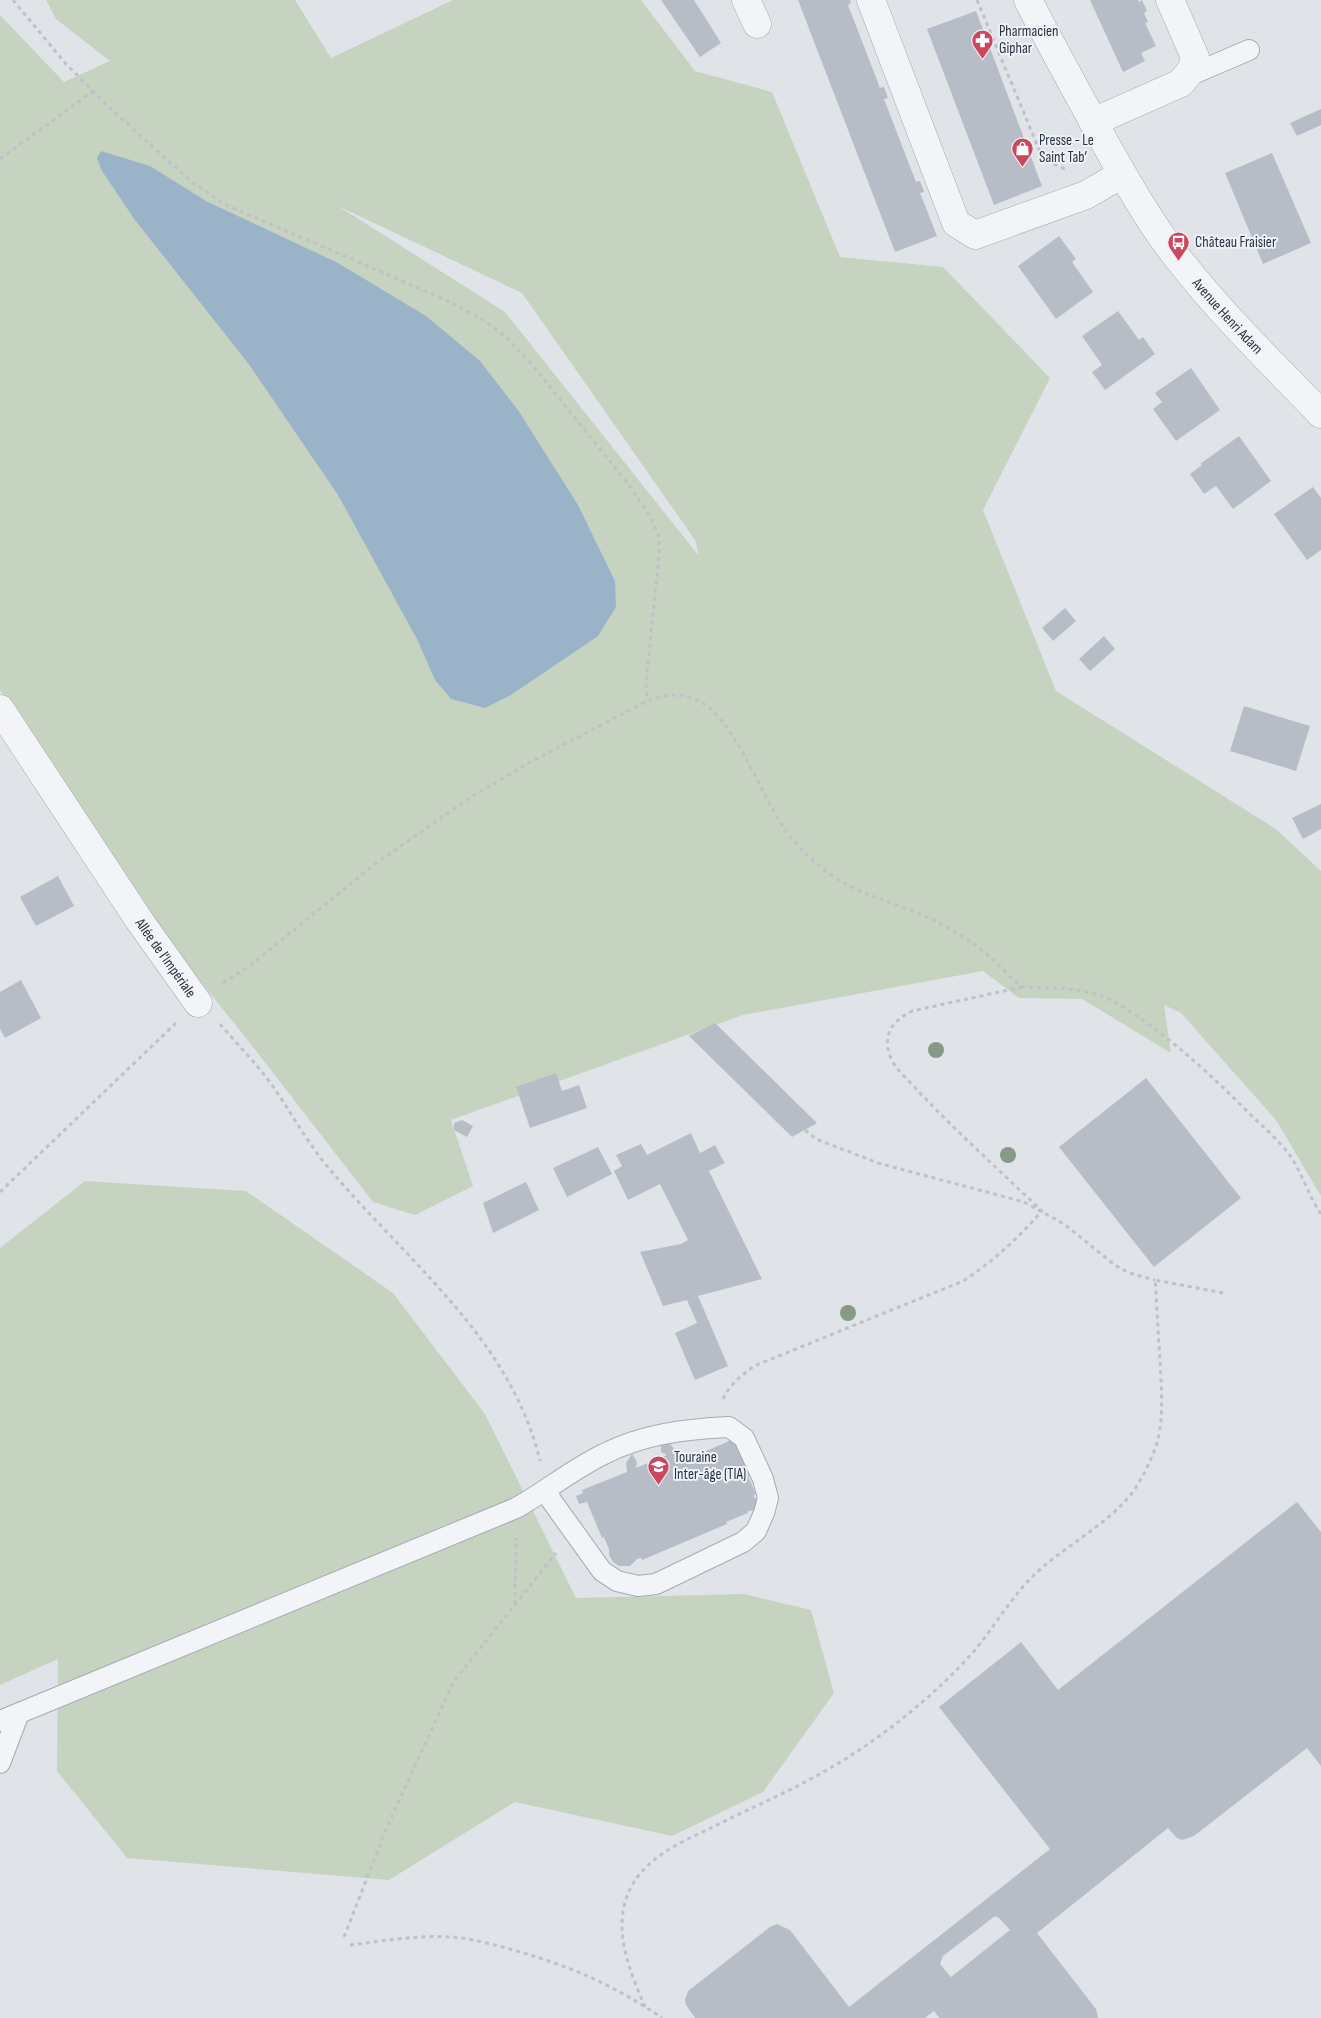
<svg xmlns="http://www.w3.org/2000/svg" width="1321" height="2018" font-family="'Sofia Sans Condensed',sans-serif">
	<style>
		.green { fill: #c6d3c1; fill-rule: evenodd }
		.water { fill: #9bb3c9 }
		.building { fill: #b7bdc6; fill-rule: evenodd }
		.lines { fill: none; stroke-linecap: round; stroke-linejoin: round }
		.service-casing { stroke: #a5abb3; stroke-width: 22 }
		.minor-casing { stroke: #a5abb3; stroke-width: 29 }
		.path { stroke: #bec2c7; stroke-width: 3; stroke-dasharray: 4 4; stroke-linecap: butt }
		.service { stroke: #f3f4f7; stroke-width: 20 }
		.minor { stroke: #f3f4f7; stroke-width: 28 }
		.tree { fill: #879987 }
		.labels { text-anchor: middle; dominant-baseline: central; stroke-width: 4; stroke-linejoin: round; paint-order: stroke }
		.poi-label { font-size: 15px; fill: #283240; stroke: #eff2f6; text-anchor: start }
		.street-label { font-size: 15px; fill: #283240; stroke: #eff2f6 }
	</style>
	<rect width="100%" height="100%" fill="#e0e4e9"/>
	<path class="green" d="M46,0H295L331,58L453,0H641L695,71L772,92L840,257L943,267L1050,378L983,510L1056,691L1276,829L1321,871V1196L1276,1120L1181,1013L1164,1005L1171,1053L1082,999L1019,998L983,971L743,1015L451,1120L473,1186L415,1215L373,1202L246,1038L156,926L0,690V15L64,82L110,61L56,19ZM338,206L522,293L695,540L699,556L505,312Z
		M85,1181L246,1191L393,1293L485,1414L576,1598L744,1594L811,1610L834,1693L763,1792L672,1836L515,1802L389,1880L127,1858L57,1771L58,1659L0,1685V1248Z"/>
	<path class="water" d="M101,151L150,166L206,201L338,263L426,316L480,361L518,410L578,505L615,581L616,607L598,636L511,695L485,708L451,699L435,680L418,641L338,495L248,363L135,220L102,171L97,158Z"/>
	<path class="building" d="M661,0H694L721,43L700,57Z
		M798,0H850L851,3L848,5L880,88L884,87L888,98L884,99L916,182L920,181L924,192L920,193L937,236L895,252Z
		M1090,0H1138L1139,2L1142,0L1147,11L1144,13L1148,22L1145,23L1156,46L1141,53L1145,61L1123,72Z
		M976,11L1042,186L994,205L927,29Z
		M1321,109V125L1297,136L1290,123Z
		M1272,153L1311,243L1263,264L1225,173Z
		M1059,236L1076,259L1072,262L1093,292L1056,319L1018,266Z
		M1118,311L1139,340L1143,337L1155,354L1105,390L1092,372L1102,365L1082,336Z
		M1191,368L1220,410L1176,441L1153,409L1162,402L1155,393Z
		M1239,436L1271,481L1233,509L1216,486L1204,494L1190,474L1202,465L1200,464Z
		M1313,487L1321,498V550L1307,560L1274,514Z
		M1065,608L1076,621L1053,641L1042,628Z
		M1104,636L1115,649L1090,671L1079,659Z
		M1244,706L1310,726L1296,771L1230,751Z
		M1321,804V829L1303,839L1292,818Z
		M58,876L74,906L36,926L20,897Z
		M21,980L41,1018L5,1038L0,1029V992Z
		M715,1023L817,1123L792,1137L689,1036Z
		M556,1073L562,1091L579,1085L587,1108L530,1128L516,1087Z
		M1146,1078L1241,1198L1154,1267L1059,1147Z
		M462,1120L473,1126L467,1137L454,1130V1123Z
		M691,1133L700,1153L715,1145L723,1160L725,1163L709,1171L762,1279L698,1296L728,1366L695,1380L675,1333L697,1323L687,1300L663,1306L640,1252L681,1244L688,1240L660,1184L628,1200L614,1171L622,1166L616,1155L641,1144L647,1155Z
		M598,1147L612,1174L567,1197L553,1168Z
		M526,1182L539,1210L493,1233L483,1203Z
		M734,1439L750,1475L748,1476L756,1494L753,1496L759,1501L756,1510L748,1511V1513L726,1522L727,1524L642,1560L641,1558L637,1559L630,1566H619L613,1562L609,1555V1549L604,1537L602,1538L587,1502L579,1504L576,1496L583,1493L582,1490L627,1472L626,1463L632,1454L637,1462L636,1468L667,1455L661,1452V1443L670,1444L677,1452L680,1450L685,1460Z
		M1297,1502L1321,1532V1766L1307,1748L1194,1836L1182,1840L1177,1838L1168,1828L1037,1933L1096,2009L1098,2018H939L934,2011L925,2018H695L686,2005L685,2000L688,1991L770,1927L777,1924L790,1930L849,2007L1050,1849L939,1707L1021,1642L1058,1690ZM995,1916L999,1918L1010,1930L951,1977L940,1964L943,1956Z"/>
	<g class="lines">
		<defs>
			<path id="service" d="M1186,77L1249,50
				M0,1721L516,1508C546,1491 573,1469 604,1454C643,1434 686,1429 729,1427L744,1438L763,1479L768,1498L764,1513L756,1531L743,1542L656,1584L638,1586L617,1581L602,1571L551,1500L547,1490
				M0,1763L19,1713"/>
			<g id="minor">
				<path d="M746,0L757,24"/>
				<path d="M871,0L956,223L975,235L1086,195L1122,174"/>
				<path id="s1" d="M1028,0C1053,49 1079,96 1105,143C1128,184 1151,225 1180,261C1223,316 1273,364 1321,414"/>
				<path d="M1093,122L1181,83L1192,69L1195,57L1170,0"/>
				<path id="s2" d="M0,709L139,920L198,1003"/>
			</g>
		</defs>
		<use href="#service" class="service-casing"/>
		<use href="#minor" class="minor-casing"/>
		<path class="path" d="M13,0L66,64L110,108L193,183L224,204L446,300L482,319L505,336L529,361L629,485L651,518L659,536V557L646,682L647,701
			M977,0L1043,159L1065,169
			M0,159L93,91
			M223,983L252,964L375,864L471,797L525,765L647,701C661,696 674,693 688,697C735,707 762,806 793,840C811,861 833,879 858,890C885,902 913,909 939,923C954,931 970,940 983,951C997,962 1008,976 1022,987C1050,988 1075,987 1101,996C1118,1002 1132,1013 1147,1023C1185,1051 1216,1080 1249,1113C1263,1127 1280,1141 1291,1157C1303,1175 1309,1197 1321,1214
			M220,1024C238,1045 258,1065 274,1088C292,1114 307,1142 327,1166C404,1259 511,1338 540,1461
			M805,1130L816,1139L878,1163L1024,1202L1064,1224L1111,1262L1121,1269L1133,1274L1155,1280
			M0,1192L176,1023
			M723,1399C730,1384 741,1376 754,1366L963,1281C995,1260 1016,1240 1042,1211C1001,1172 958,1133 919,1092C909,1080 893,1068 889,1053C883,1031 895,1020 912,1011L1022,987
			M515,1604L516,1538
			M344,1937L386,1829L454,1681L556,1553
			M350,1945C383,1941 416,1935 449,1937C472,1938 495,1945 517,1951C572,1967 614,1985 662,2018
			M645,2007C628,1967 608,1920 636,1879C654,1853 686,1840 713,1827C750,1808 789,1792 825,1771C877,1742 936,1695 975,1650C994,1627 1009,1601 1030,1579C1060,1548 1107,1526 1132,1493C1142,1479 1149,1464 1155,1449C1165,1421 1161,1388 1160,1360C1158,1333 1157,1307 1155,1280L1223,1293"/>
		<use href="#service" class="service"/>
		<use href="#minor" class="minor"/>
	</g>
	<g class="tree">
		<circle cx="936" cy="1050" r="8"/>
		<circle cx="1008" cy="1155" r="8"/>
		<circle cx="848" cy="1313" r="8"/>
	</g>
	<defs>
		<symbol id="pharmacy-pin" viewBox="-11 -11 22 30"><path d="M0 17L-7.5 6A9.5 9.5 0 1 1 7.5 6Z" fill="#ce455e" stroke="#eff2f6"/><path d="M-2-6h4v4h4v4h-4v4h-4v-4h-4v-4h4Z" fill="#fff"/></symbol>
		<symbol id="shop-pin" viewBox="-11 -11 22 30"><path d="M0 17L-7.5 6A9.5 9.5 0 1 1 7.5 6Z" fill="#ce455e" stroke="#eff2f6"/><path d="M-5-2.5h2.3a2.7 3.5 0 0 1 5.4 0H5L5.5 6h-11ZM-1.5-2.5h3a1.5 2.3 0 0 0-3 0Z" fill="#fff"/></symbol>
		<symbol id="bus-pin" viewBox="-11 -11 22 30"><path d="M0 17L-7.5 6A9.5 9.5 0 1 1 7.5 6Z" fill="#ce455e" stroke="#eff2f6"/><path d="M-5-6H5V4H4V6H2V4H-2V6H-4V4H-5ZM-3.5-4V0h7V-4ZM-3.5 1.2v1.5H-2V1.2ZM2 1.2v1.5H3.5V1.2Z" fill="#fff"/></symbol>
		<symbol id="university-pin" viewBox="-11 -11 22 30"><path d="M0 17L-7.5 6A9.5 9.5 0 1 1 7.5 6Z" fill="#ce455e" stroke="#eff2f6"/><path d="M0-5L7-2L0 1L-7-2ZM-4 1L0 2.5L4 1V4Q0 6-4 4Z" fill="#fff"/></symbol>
	</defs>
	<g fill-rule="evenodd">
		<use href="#pharmacy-pin" x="970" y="28" width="25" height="34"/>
		<use href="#shop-pin" x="1010" y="136" width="25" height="34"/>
		<use href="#bus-pin" x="1166" y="230" width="25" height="34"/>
		<use href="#university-pin" x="646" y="1454" width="25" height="34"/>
	</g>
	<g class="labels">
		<g class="poi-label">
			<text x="999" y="31">Pharmacien<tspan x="999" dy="17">Giphar</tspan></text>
			<text x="1039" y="140">Presse - Le<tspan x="1039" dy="17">Saint Tab’</tspan></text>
			<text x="1195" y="242">Château Fraisier</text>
			<text x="674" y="1457">Touraine<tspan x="674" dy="17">Inter-âge (TIA)</tspan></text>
		</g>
		<g class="street-label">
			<text stroke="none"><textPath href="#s1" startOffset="375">Avenue Henri Adam</textPath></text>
			<text stroke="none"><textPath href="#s2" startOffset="299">Allée de l'Impériale</textPath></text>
		</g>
	</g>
</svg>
